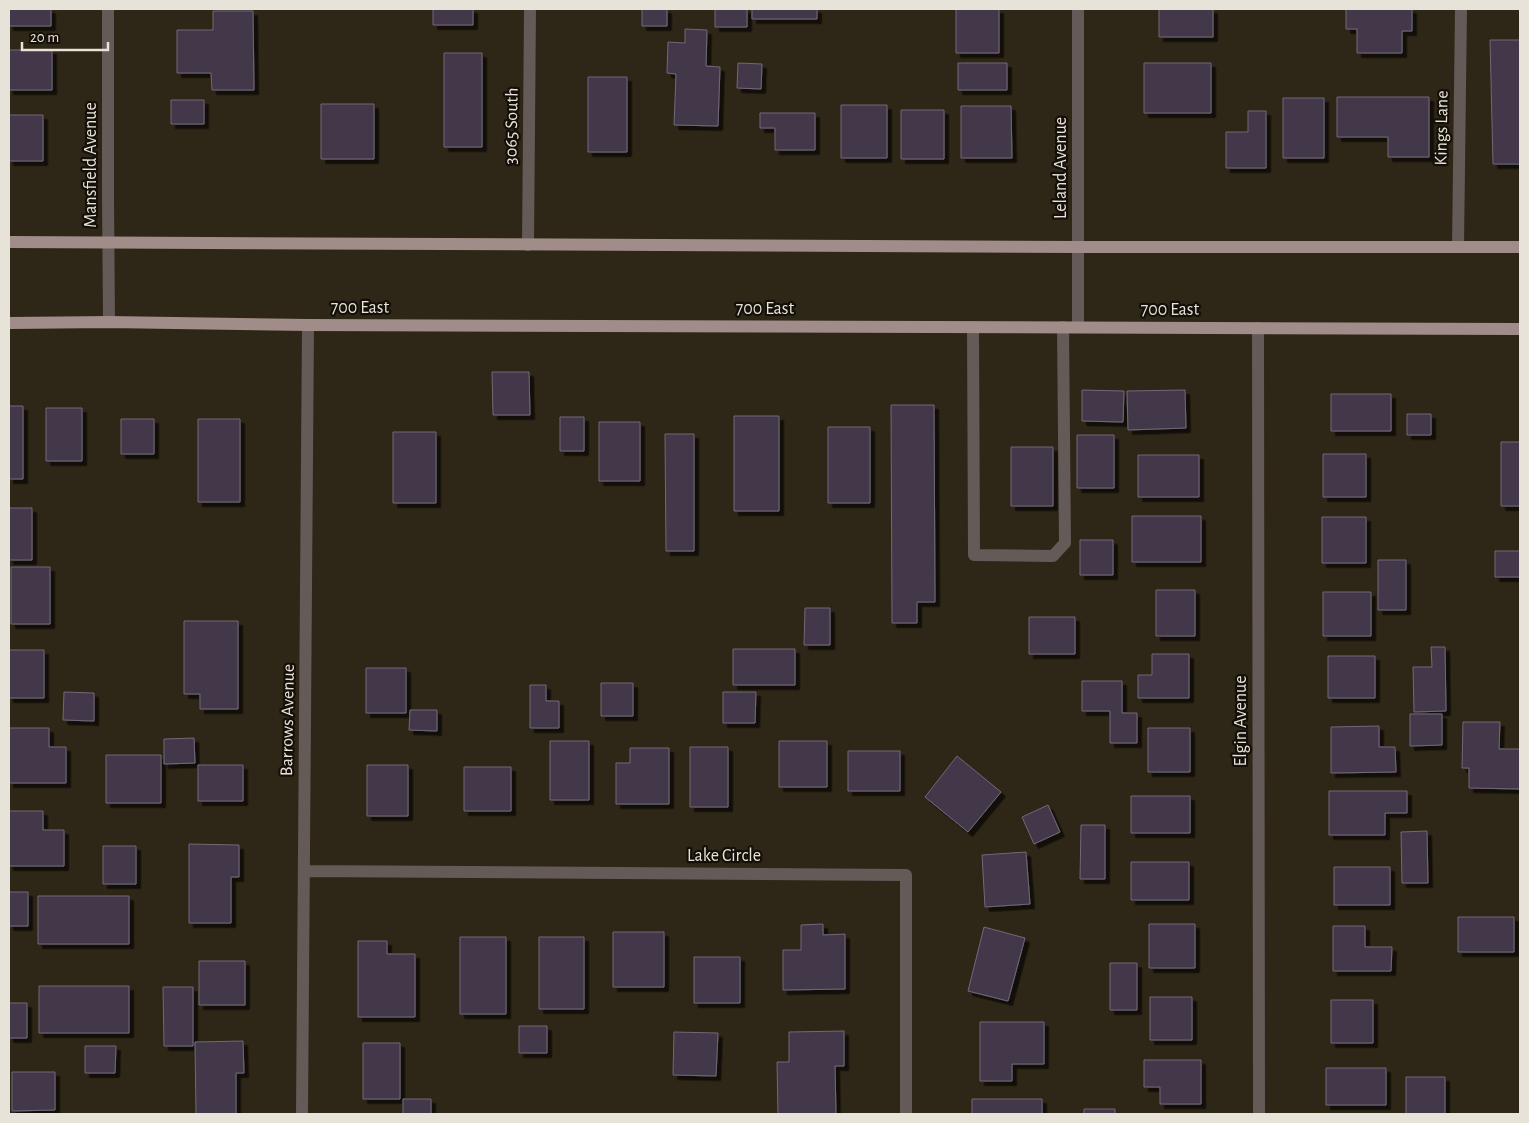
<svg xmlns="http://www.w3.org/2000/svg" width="1529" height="1123" font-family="'Alegreya Sans',sans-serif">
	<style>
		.building { fill: #423849; stroke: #72687a; filter: url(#shadow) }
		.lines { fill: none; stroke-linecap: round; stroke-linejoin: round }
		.service { stroke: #645a58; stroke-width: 12 }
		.minor { stroke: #645a58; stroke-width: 12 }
		.primary { stroke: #a08c88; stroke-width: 12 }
		.labels { text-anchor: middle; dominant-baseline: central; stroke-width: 4.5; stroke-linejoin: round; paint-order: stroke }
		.street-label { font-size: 18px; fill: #e8e3d8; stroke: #141009 }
	</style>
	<defs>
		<filter id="shadow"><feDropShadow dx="4.5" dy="4.5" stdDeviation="0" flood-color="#0009"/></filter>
	</defs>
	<rect width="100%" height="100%" fill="#2e2616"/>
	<path class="building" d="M9,9H51V26H9Z
		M433,9H473V25H433Z
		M642,9H667V26H642Z
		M715,9H747V27H715Z
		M752,9H817V19H752Z
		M956,9H999V53H956Z
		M1159,9H1213V37H1159Z
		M1346,9H1412V31H1402V53H1357V29H1346Z
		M213,11H253L254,90H212L211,73H177V30H213Z
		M685,29L707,30L706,66L720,67L718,126L674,125L676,74L667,73L668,42L685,43Z
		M1490,40H1520V164H1493Z
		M9,50H52V90H9Z
		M444,53H482V147H444Z
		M738,63L762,64L761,89L737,88Z
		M958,63H1007V90H958Z
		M1144,63H1211V113H1144Z
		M588,77H627V152H588Z
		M1337,97H1429V157H1388V137H1337Z
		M1283,98H1324V158H1283Z
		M171,100H204V124H171Z
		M321,104H374V159H321Z
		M841,105H887V158H841Z
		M961,106H1011L1012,158H961Z
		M901,110H944V159H901Z
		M1248,111H1266V168H1226V132H1248Z
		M760,113H815V150H775V128H760Z
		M9,115H43V161H9Z
		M492,372H529L530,415H493Z
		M1082,390L1124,391L1123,422L1082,421Z
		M1185,390L1186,428L1128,430L1127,391Z
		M1331,394H1391V431H1331Z
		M891,405H934L935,602H917V623H892Z
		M9,406H23V479H9Z
		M46,408H82V461H46Z
		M1407,414H1431V435H1407Z
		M734,416H779V511H734Z
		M560,417H584V451H560Z
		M121,419H154V454H121Z
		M198,419H240V502H198Z
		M599,422H640V481H599Z
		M828,427H870V503H828Z
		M393,432H436V503H393Z
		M665,434H694V551H666Z
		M1077,435H1114V488H1077Z
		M1501,442H1520V506H1501Z
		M1011,447H1053V506H1011Z
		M1323,454H1366V497H1323Z
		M1138,455H1199V497H1138Z
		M9,508H32V560H9Z
		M1132,516H1201V562H1132Z
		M1322,517H1366V563H1322Z
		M1080,540H1113V575H1080Z
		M1495,551H1520V577H1495Z
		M1378,560H1406V610H1378Z
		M11,567H50V624H11Z
		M1156,590H1195V636H1156Z
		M1323,592H1371V636H1323Z
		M805,608H830V645H804Z
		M1029,617H1075V654H1029Z
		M184,621H238V709H200V694H184Z
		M1431,647H1445L1446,711L1414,712L1413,667H1432Z
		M733,649H795V685H733Z
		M9,650H44V698H9Z
		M1152,654H1189V698H1138V675H1152Z
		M1328,656H1375V698H1328Z
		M366,668H406V713H366Z
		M1082,681H1122V713H1137V743H1110V711H1082Z
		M601,683H633V716H601Z
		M530,685H546V701H559V728H530Z
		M64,692L94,693V721L63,720Z
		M723,692H756L755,723H723Z
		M410,710H437V731L409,730Z
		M1410,714H1442V745L1410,746Z
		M1463,722H1500L1499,749H1520V789L1469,788V768H1462Z
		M1379,726V747H1395L1396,772L1331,773V727Z
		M9,728H49V747H66V783H9Z
		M1148,728H1190V772H1148Z
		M194,738L195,763L164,764V739Z
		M550,741H589V800H550Z
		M779,741H827V787H779Z
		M690,747H728V807H690Z
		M630,748H669V804H616V763H630Z
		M848,751H900V791H848Z
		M106,755H161V803H106Z
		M957,756L1001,792L968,832L925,797Z
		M198,765H243V801H198Z
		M367,765H408V816H367Z
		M464,767H511V811H464Z
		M1329,791H1407V813H1385V835H1329Z
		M1131,796H1190V833H1131Z
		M1048,805L1060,832L1034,844L1022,817Z
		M9,811H43V830H64V866H9Z
		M1081,825H1105V879H1080Z
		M1427,831L1428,883H1402L1401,832Z
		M189,844L239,845V877H231V923H189Z
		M103,846H136V884H103Z
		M1026,852L1030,904L985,907L982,855Z
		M1131,862H1189V900H1131Z
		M1334,867H1390V905H1334Z
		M9,892H28V926H9Z
		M38,896H129V944H38Z
		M1458,917H1514V952H1458Z
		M823,924V935L845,934V989L783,990V950H801V925Z
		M1149,924H1195V968H1149Z
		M1333,926H1365V947H1392L1391,971H1333Z
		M984,927L1025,938L1008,1001L968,991Z
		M613,932H664V987H613Z
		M460,937H506V1014H460Z
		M539,937H584V1009H539Z
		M358,941H387V954H415V1017H358Z
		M694,957H740V1003H694Z
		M199,961H245V1005H199Z
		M1110,963H1137V1010H1110Z
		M39,986H129V1033H39Z
		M163,987H193V1046H164Z
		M1150,997H1192V1040H1150Z
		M1331,1000H1373V1043H1331Z
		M9,1003H27V1038H9Z
		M980,1022H1044V1064H1012V1081H980Z
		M519,1026H547V1053H519Z
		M844,1031V1066H835L836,1114H778L777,1062H789V1032Z
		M674,1032L718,1033L716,1076L673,1075Z
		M243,1041L244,1073H236V1114H196L195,1042Z
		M363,1043H400V1099H363Z
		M85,1046H116L115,1073H85Z
		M1144,1060H1201V1104H1160V1087H1144Z
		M1326,1068H1386V1105H1326Z
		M12,1072H55V1110L12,1111Z
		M1406,1077H1445V1114H1406Z
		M403,1099H431V1114H403Z
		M972,1099H1042V1114H972Z
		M1084,1109H1115V1114H1084Z"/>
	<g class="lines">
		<path class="service" d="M973,327L974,555L1053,556L1065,543L1063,327"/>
		<path class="minor" d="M108,9V197L109,322
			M1078,9V327
			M528,245L530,9
			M1458,247L1461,9
			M1258,328L1259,1114
			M304,871L906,875V1114
			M302,1114L308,325"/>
		<path class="primary" d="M9,242L1078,247H1520
			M9,323L109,322L308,325L1520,329"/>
	</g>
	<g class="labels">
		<g class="street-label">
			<text transform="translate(512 126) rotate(-89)">3065 South</text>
			<text transform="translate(1442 128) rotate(-89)">Kings Lane</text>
			<text transform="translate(91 165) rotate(-90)">Mansfield Avenue</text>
			<text transform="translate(1061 168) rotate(-90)">Leland Avenue</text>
			<text x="360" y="308">700 East</text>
			<text x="765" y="309">700 East</text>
			<text x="1170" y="310">700 East</text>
			<text transform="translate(288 720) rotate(-89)">Barrows Avenue</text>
			<text transform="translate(1241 721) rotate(-90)">Elgin Avenue</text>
			<text x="724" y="856">Lake Circle</text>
		</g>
	</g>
	<rect width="1529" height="1123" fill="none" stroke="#e8e3d8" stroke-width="20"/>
	<path d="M22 42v8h86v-8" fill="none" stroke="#e8e3d8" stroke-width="2.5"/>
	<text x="30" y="42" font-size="15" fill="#e8e3d8" stroke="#141009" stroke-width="4" paint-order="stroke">20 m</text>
</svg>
